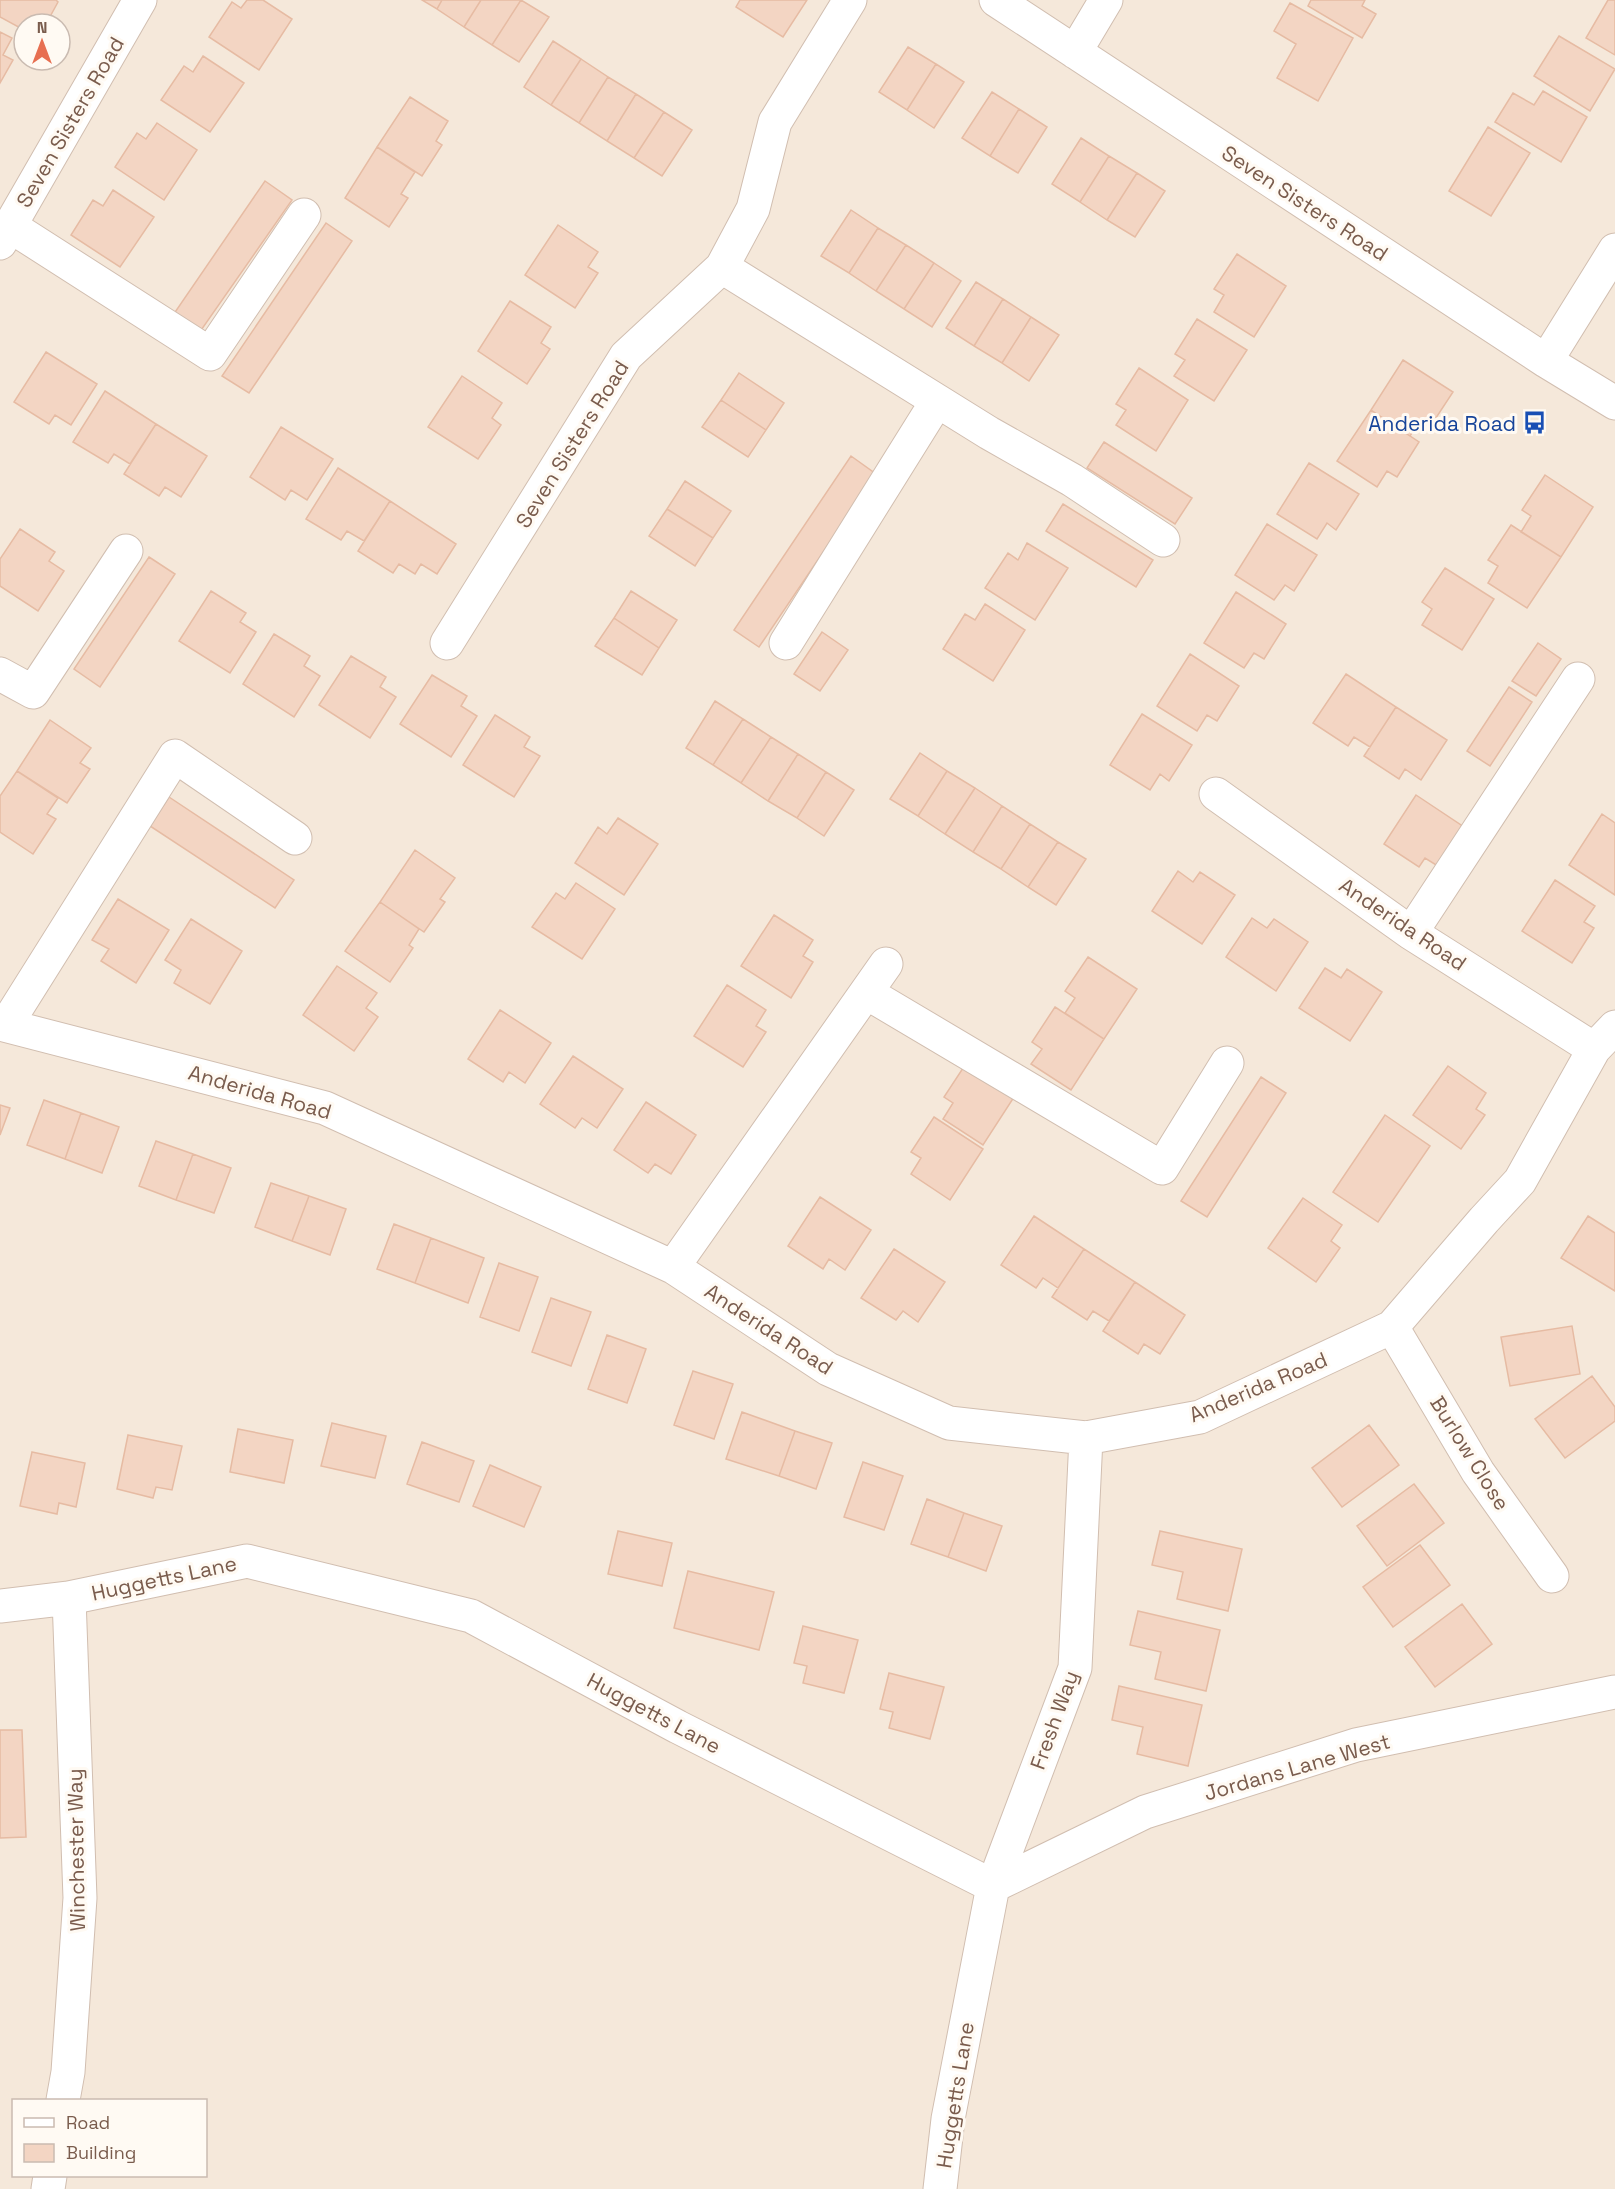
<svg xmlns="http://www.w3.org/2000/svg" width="1615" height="2189" font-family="'Space Grotesk',sans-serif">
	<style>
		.residential { fill: #f5e8da; fill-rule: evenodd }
		.building { fill: #f3d5c3; stroke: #e6bba3; stroke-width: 1.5 }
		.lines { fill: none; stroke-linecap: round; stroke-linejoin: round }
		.minor-casing { stroke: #d1beb0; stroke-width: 35 }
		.minor { stroke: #fff; stroke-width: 33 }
		.labels { text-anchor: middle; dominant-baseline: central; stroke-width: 6; stroke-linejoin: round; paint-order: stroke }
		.street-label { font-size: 21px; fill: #7a5c4d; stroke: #fffaf3 }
		.transit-label { font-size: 21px; fill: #164399; stroke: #fffaf3; text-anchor: end }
	</style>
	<rect width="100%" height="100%" fill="#fdf6ec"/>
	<path class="residential" d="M0,0H1615V2189H0ZM24,24H60V60H24ZM14,2100H206V2176H14Z"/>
	<path class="building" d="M0,0H56L58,2L46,24H24V30L0,17Z
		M247,0H263L292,19L259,70L209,37L232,2L241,8Z
		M422,0H442L437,9Z
		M442,0H481L464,27L437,9Z
		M481,0H521L492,45L464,27Z
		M521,0L549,17L519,62L492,45Z
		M740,0H807L783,37L736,7Z
		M1311,0H1365L1362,6L1376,14L1362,38L1308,6Z
		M1608,0H1615V55L1586,38Z
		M1290,3L1353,38L1318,101L1277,78L1296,44L1274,31Z
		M0,32L12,38L3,55L13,60L0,83Z
		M1559,36L1615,69L1590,111L1534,76Z
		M553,41L581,59L551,105L524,87Z
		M908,47L936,64L907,110L879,92Z
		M203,56L244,83L210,132L161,100L184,66L193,72Z
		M581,59L608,77L579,123L551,105Z
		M936,64L964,82L934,128L907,110Z
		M608,77L636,94L607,141L579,123Z
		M1543,91L1587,117L1561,162L1495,122L1513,93L1534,105Z
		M992,92L1019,109L990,156L962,138Z
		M636,94L664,112L634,158L607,141Z
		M410,97L448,121L436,141L442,145L422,176L377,147Z
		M1019,109L1047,127L1018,173L990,156Z
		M664,112L692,130L662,176L634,158Z
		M157,123L197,150L164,200L115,167L137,133L146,139Z
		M1488,127L1530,153L1491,216L1449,191Z
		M1081,138L1109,156L1080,202L1052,184Z
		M377,147L415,172L401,194L408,198L389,227L345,198Z
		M1109,156L1137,173L1107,220L1080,202Z
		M1137,173L1165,191L1135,237L1107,220Z
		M265,181L292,200L197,336L171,318Z
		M113,190L154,217L120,267L71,235L93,200L103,206Z
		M851,210L878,228L849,273L821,256Z
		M326,223L352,241L249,393L222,376Z
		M558,225L598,252L588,267L598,273L575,308L525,275Z
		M878,228L906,245L876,291L849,273Z
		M906,245L934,263L904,309L876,291Z
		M1237,254L1286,286L1254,337L1214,312L1224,295L1214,289Z
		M934,263L961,281L932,327L904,309Z
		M976,282L1003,299L974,346L946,328Z
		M1003,299L1031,317L1002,363L974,346Z
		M510,301L551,327L541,343L550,349L527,384L478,351Z
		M1031,317L1059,335L1029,381L1002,363Z
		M1197,319L1247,350L1214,401L1174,376L1185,360L1175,354Z
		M46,352L97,384L71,425L55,415L49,424L14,402Z
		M1403,360L1453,392L1430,427L1420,421L1410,436L1371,410Z
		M1139,368L1188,400L1156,451L1116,425L1126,410L1116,404Z
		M739,373L784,403L766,430L721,400Z
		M462,376L502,403L492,418L501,425L478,459L428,427Z
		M105,391L156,424L130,464L114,454L108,463L73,442Z
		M721,400L766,430L748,457L702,427Z
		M1371,410L1419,442L1397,477L1387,471L1377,487L1337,461Z
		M156,424L207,456L181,497L165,487L159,496L124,474Z
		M281,427L333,459L307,500L291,490L285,500L250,477Z
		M1104,442L1192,498L1175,524L1087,468Z
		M851,456L876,474L759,647L734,630Z
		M1309,463L1359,494L1336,530L1327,523L1317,539L1277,514Z
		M338,468L390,501L364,541L347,531L341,540L306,519Z
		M1545,475L1593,507L1561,557L1521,532L1531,516L1522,510Z
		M685,481L731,511L713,538L667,509Z
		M390,501L456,544L437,574L421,564L415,574L399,564L393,573L358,551Z
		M1063,504L1153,560L1136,587L1046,531Z
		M667,509L713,538L695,566L649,536Z
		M1267,524L1317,555L1294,591L1285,585L1274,600L1235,575Z
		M1511,525L1561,557L1527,608L1488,583L1498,566L1488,560Z
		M20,529L55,552L49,561L64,571L38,611L0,586V559Z
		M1027,543L1068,568L1035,620L985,588L1008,553L1018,560Z
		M149,557L175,574L100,687L74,669Z
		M1445,568L1494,599L1462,650L1422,625L1432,609L1422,602Z
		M211,591L246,613L240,622L256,632L230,673L179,641Z
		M631,591L677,620L659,648L614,618Z
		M1236,592L1286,624L1264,659L1254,653L1244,668L1204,643Z
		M985,604L1025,630L993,681L943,649L965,614L975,620Z
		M614,618L659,648L642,675L595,646Z
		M822,632L848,650L820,691L794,674Z
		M274,634L310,656L304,666L320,676L294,717L243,684Z
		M1538,643L1561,659L1536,696L1512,681Z
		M1190,654L1239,686L1217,721L1207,715L1197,731L1157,706Z
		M351,656L386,677L380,687L396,697L370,738L319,705Z
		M1346,674L1396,707L1370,747L1354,737L1348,746L1313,723Z
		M432,675L467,696L461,706L477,716L451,757L400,724Z
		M1509,687L1532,702L1490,766L1467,751Z
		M715,701L743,719L713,765L686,748Z
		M1396,707L1447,740L1421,780L1405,769L1399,779L1364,756Z
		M1142,714L1192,745L1169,781L1160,774L1150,790L1110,765Z
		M495,715L530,737L524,747L540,756L514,797L463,765Z
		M743,719L771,737L741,783L713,765Z
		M50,720L91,748L80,763L90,769L67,803L17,771Z
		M771,737L798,754L768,801L741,783Z
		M920,753L947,771L918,816L890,799Z
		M798,754L826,772L797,818L768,801Z
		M17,771L58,798L47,814L56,819L33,854L0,832V796Z
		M947,771L975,788L945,834L918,816Z
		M826,772L854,790L824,836L797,818Z
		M975,788L1002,806L973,852L945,834Z
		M1416,795L1467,829L1441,868L1425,858L1419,867L1384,844Z
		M169,797L294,880L275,908L150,826Z
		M1002,806L1030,824L1001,869L973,852Z
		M1602,814L1615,823V895L1569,865Z
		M618,818L658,844L624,895L575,863L598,827L607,834Z
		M1030,824L1058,842L1028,887L1001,869Z
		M1058,842L1086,859L1056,905L1028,887Z
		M415,850L455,878L440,899L445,902L424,932L380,902Z
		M1178,871L1193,882L1200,872L1235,895L1202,944L1152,911Z
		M1555,880L1595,906L1584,922L1594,928L1572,963L1522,931Z
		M576,883L615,909L582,959L532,927L556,893L565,899Z
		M118,899L169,930L136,983L101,961L109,949L92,940Z
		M380,902L419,929L409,945L413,948L390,982L345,951Z
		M774,915L813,940L803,956L813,962L791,998L741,966Z
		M1252,918L1267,928L1274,919L1308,942L1276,991L1226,957Z
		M191,919L242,951L210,1004L174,983L181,970L165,960Z
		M1088,957L1137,989L1104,1039L1065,1013L1075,998L1065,991Z
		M337,966L377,993L366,1008L378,1017L354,1051L303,1015Z
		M1325,968L1341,978L1347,969L1382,992L1350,1041L1299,1008Z
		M727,985L766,1010L756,1026L766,1032L743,1067L694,1036Z
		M1055,1007L1104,1039L1071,1090L1031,1064L1042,1049L1032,1042Z
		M500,1010L551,1043L525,1083L509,1072L503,1082L468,1059Z
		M573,1056L623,1089L597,1128L582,1118L575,1128L540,1104Z
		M967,1062L1016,1094L983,1145L943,1119L953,1103L944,1097Z
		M1448,1066L1486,1093L1476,1109L1485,1115L1461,1149L1413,1115Z
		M1261,1077L1286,1093L1207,1217L1181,1201Z
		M44,1100L81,1113L65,1159L27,1145Z
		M646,1102L696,1135L671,1174L655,1164L648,1173L614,1150Z
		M0,1105L10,1108L0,1135Z
		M81,1113L119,1127L102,1173L65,1159Z
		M1385,1115L1430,1146L1378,1222L1333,1192Z
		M934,1117L983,1149L950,1200L911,1174L921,1158L911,1152Z
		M156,1141L193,1154L176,1200L139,1186Z
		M193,1154L231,1168L214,1213L176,1200Z
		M271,1183L309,1196L292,1241L255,1227Z
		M309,1196L346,1209L330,1255L292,1241Z
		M820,1197L871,1230L845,1270L829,1259L823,1269L788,1246Z
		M1303,1198L1342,1225L1331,1241L1340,1248L1316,1282L1268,1248Z
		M1034,1216L1084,1249L1058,1288L1043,1278L1036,1288L1001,1265Z
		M1588,1216L1615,1233V1291L1561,1258Z
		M394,1224L431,1238L415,1283L377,1269Z
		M431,1238L484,1258L468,1303L415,1283Z
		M894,1249L945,1282L918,1322L903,1311L896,1320L861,1298Z
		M1084,1249L1135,1282L1109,1321L1093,1311L1087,1320L1052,1297Z
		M499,1263L538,1277L519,1331L480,1317Z
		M1135,1282L1185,1315L1160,1354L1144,1344L1138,1354L1103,1331Z
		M551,1298L591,1312L571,1366L532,1352Z
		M1572,1326L1580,1374L1510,1386L1501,1337Z
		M607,1335L646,1349L627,1403L588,1389Z
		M693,1371L733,1384L714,1439L674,1425Z
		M1592,1376L1615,1407V1421L1565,1458L1535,1419Z
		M742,1412L795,1431L779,1476L726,1459Z
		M332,1423L386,1436L375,1478L321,1466Z
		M1369,1425L1399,1465L1342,1507L1312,1468Z
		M238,1429L293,1440L284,1483L230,1472Z
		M795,1431L832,1443L816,1489L779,1476Z
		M128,1435L182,1446L172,1490L156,1487L153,1498L117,1489Z
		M422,1442L474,1461L459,1502L407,1484Z
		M32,1452L85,1463L76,1507L59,1503L57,1514L20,1506Z
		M863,1462L903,1476L884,1530L844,1517Z
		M490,1465L541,1487L524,1527L473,1506Z
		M1414,1484L1444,1523L1387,1566L1357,1526Z
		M927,1499L964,1513L948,1557L911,1544Z
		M964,1513L1002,1526L986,1571L948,1557Z
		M618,1531L672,1543L662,1586L608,1574Z
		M1160,1531L1242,1549L1228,1611L1177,1599L1183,1572L1152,1565Z
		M1420,1545L1450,1585L1393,1627L1363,1587Z
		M688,1571L774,1592L759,1650L674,1628Z
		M1462,1604L1492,1644L1435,1687L1405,1647Z
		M1138,1611L1220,1630L1206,1691L1155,1679L1161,1652L1130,1645Z
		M803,1626L858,1640L844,1693L803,1683L807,1666L794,1663Z
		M889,1673L944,1687L930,1739L889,1728L893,1712L880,1709Z
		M1119,1686L1202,1705L1188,1766L1137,1754L1143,1727L1112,1720Z
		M0,1730H22L26,1837L0,1838Z"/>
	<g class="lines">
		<defs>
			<path id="minor" d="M996,0L1546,361L1615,403
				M1075,52L1106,0
				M10,226L210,354L304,215
				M0,243L140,0
				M722,267L989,433L1072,480L1163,540
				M1546,361L1615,250
				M447,643L626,356L722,267L753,209L775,122L850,0
				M786,643L937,401
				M0,674L33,692L126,551
				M1216,794L1411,933L1594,1049
				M1411,933L1578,679
				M867,993L1162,1168L1227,1063
				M0,1024L325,1108L673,1267L828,1369L949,1423L1086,1438L1200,1417L1392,1327L1484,1220L1520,1181L1594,1049L1615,1027
				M6,1025L175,756L295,838
				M673,1267L886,964
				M1392,1327L1478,1472L1552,1576
				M0,1606L69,1598L247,1561L471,1616L678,1727L993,1886
				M993,1886L1145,1812L1356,1745L1615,1692
				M63,2100L68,2072L80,1898L69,1598
				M48,2189L50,2176
				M940,2189L948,2119L993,1886L1075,1668L1086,1438"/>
		</defs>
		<use href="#minor" class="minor-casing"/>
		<use href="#minor" class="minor"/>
	</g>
	<defs>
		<symbol id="bus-bare" viewBox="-9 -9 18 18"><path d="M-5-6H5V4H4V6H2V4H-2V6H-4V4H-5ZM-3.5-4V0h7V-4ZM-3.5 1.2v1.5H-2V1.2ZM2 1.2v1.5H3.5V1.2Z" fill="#1a4fb4" stroke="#fffaf3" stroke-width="2.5" paint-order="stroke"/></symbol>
	</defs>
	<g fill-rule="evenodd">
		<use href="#bus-bare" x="1518" y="406" width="33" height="33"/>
	</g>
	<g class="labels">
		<g class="street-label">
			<text transform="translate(70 122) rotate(-60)">Seven Sisters Road</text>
			<text transform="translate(1305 203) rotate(33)">Seven Sisters Road</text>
			<text transform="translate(572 444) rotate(-58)">Seven Sisters Road</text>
			<text transform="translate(1403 924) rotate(34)">Anderida Road</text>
			<text transform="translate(260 1092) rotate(16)">Anderida Road</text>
			<text transform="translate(769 1329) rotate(33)">Anderida Road</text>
			<text transform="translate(1258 1387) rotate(-23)">Anderida Road</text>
			<text transform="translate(1470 1453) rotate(58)">Burlow Close</text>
			<text transform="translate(164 1578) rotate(-12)">Huggetts Lane</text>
			<text transform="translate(654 1713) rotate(28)">Huggetts Lane</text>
			<text transform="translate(1054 1720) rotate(-70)">Fresh Way</text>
			<text transform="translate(1297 1767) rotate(-16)">Jordans Lane West</text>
			<text transform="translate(76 1850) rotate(-91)">Winchester Way</text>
			<text transform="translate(955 2095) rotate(-81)">Huggetts Lane</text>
		</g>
		<g class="transit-label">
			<text x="1516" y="423">Anderida Road</text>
		</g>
	</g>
	<rect x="12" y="2099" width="195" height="78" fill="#fffaf3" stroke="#cabbb1" stroke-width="1.5"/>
	<rect x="24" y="2118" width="30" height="9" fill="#ffffff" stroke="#cabbb1" stroke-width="1.5"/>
	<text x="66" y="2129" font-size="18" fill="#7a5c4d">Road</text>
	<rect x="24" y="2144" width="30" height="18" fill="#f3d5c3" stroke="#cabbb1" stroke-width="1.5"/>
	<text x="66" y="2159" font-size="18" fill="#7a5c4d">Building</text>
	<g transform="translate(42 42)"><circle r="28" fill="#fffaf3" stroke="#cabbb1" stroke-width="1.5"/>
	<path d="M0-4.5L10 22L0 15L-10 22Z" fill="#e76f51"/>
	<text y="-9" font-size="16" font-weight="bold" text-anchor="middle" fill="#7a5c4d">N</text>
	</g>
</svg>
